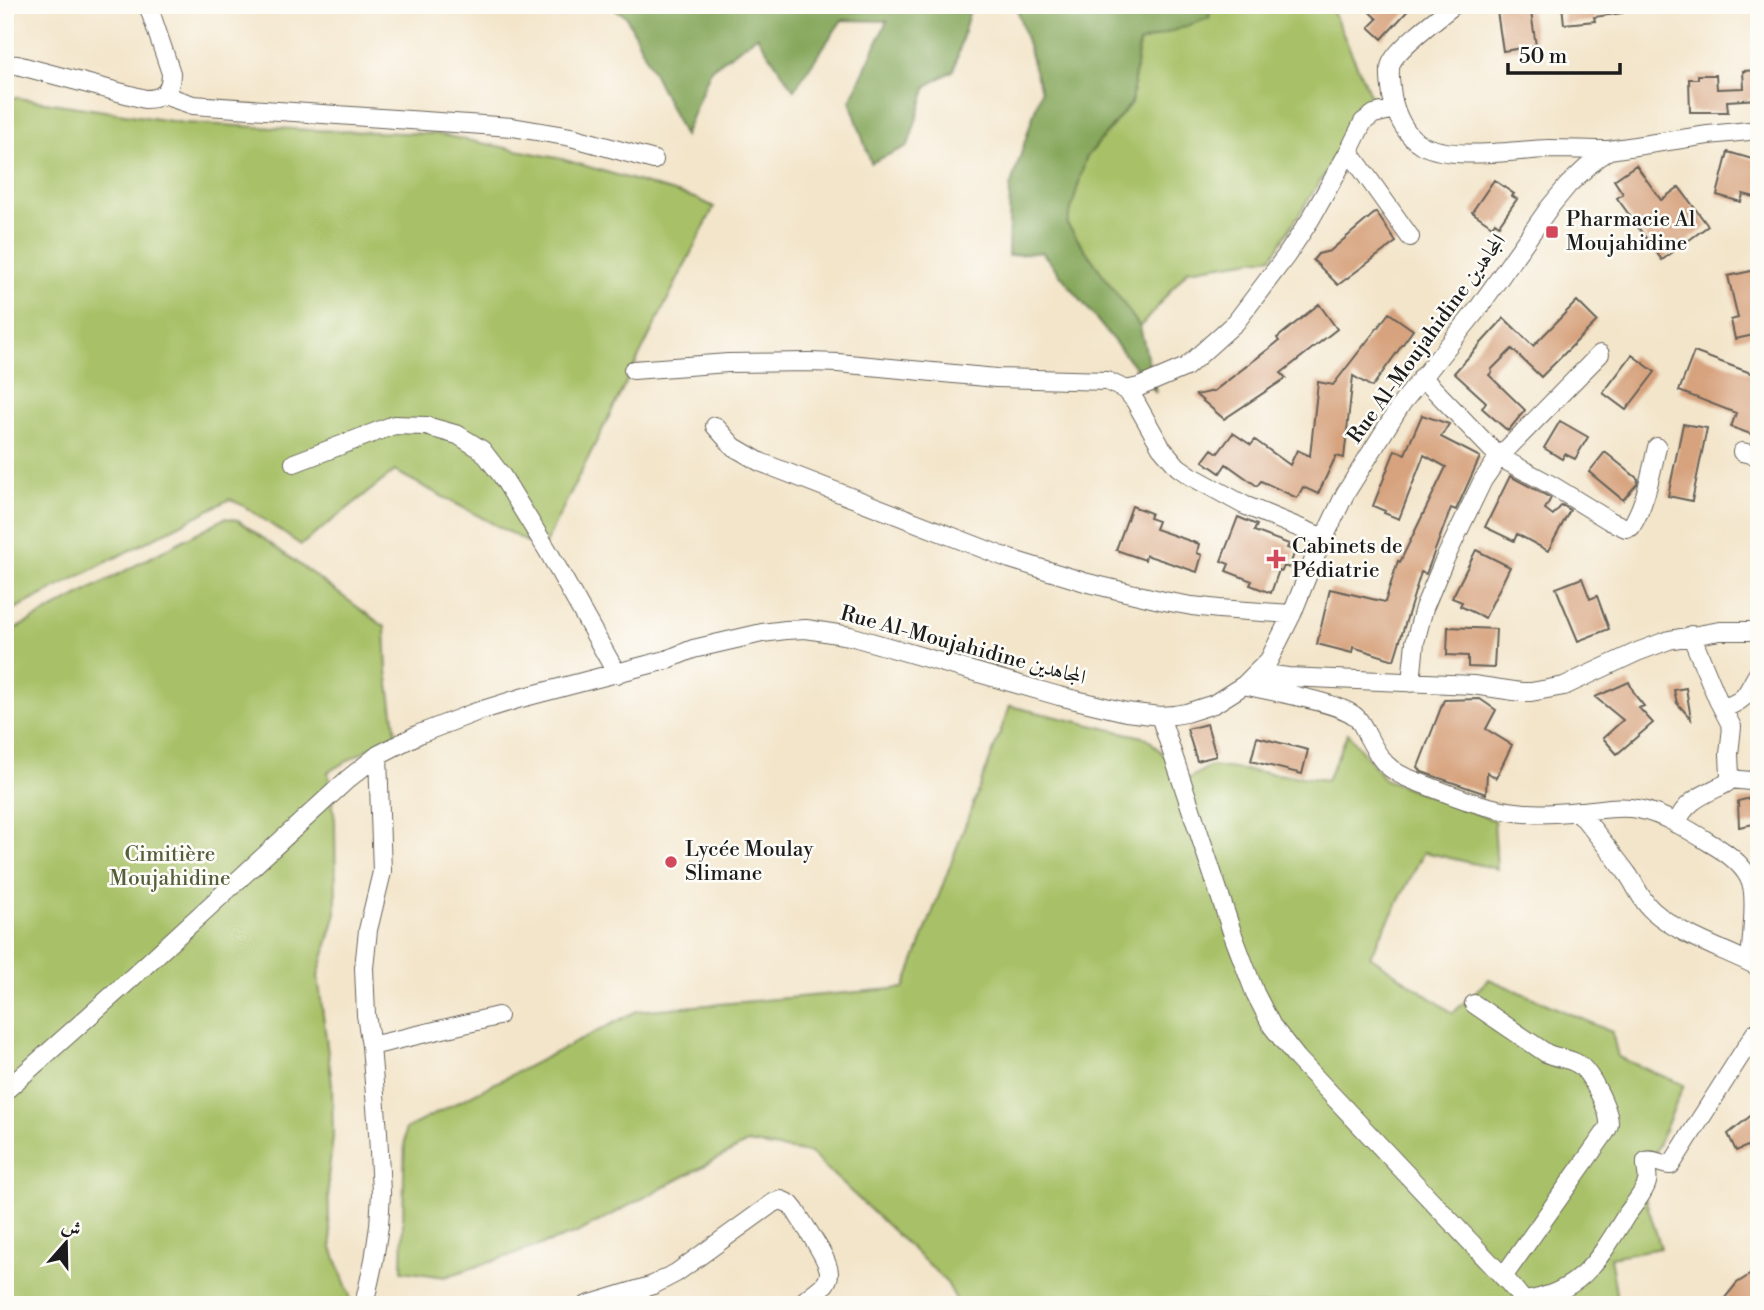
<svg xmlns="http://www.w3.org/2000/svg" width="1764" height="1310" font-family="'Libre Bodoni',Amiri,serif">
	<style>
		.green { fill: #a8c168; stroke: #626e42; stroke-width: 2 }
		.forest { fill: #86a75c; stroke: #51623c; stroke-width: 2 }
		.building { fill: #d7a37e }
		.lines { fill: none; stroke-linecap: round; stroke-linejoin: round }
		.minor-casing { stroke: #676259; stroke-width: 20 }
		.minor { stroke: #fff; stroke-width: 18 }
		.poi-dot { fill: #d1495b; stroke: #fdfcf7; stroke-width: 2.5 }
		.labels { text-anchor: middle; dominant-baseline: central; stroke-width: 5; stroke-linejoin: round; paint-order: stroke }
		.poi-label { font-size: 21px; fill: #1c1c1c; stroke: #fdfcf7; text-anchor: start }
		.street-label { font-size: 21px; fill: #1c1c1c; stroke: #fdfcf7 }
		.park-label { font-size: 21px; fill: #545e3a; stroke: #fdfcf7 }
	</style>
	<rect width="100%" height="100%" fill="#fdfcf7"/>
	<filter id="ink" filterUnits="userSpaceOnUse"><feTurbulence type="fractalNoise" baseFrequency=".0143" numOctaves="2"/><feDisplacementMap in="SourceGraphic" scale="14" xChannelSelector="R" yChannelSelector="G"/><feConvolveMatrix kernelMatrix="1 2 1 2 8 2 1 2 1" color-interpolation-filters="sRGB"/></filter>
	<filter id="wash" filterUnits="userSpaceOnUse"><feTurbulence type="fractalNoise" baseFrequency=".00686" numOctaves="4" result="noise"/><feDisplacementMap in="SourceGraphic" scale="28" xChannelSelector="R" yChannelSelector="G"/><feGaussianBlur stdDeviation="1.57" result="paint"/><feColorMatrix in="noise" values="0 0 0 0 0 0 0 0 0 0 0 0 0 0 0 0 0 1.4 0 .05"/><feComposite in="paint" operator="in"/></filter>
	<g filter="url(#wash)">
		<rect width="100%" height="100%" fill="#f3e5ca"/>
		<path class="green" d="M1211,5H1330L1372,99L1272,257L1188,270L1140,327L1066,224L1086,158L1131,103L1139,43L1208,18Z
			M5,96L184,123L311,130L437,134L562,159L698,199L714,207L542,550L395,471L301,545L244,506L230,499L5,614Z
			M225,518L238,520L385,627L387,671L396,733L328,772L335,820L336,913L318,976L332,1084L333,1138L328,1177L329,1219L332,1248L350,1296L348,1305H5V638L11,631Z
			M1010,706L1147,738L1188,779L1210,766L1327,780L1348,733L1384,779L1494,820L1497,869L1424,852L1370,956L1453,1013L1489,979L1612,1032L1618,1057L1684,1085L1641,1185L1661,1248L1610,1257L1618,1305H959L946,1281L810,1153L747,1143L577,1233L445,1277L402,1271L405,1129L637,1011L904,988Z"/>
		<path class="forest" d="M607,5H971L954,70L927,86L908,146L871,163L850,101L887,21L842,20L794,90L757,36L711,69L684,136L626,16Z
			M1016,5H1211L1209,18L1139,43L1131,103L1086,158L1067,224L1140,327L1156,393L1042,252L1008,256L1010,188L1041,91Z"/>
		<g id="blocks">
			<path class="building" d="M1362,5H1413L1382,39L1369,27L1377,19Z
				M1496,5H1530L1536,46L1503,51Z
				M1562,5H1623V13L1594,17L1595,21L1564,24Z
				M1759,70V99L1727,101L1728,112H1690L1689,79H1698V75H1716L1717,89L1744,88L1743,71Z
				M1728,152L1759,161V198L1743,194L1741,202L1717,195Z
				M1636,165L1661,200L1679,187L1708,226L1662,260L1617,198L1623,194L1614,180Z
				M1494,180L1514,194L1512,196L1517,199L1499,225L1495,222L1492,226L1472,212Z
				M1376,212L1396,242L1338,285L1313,260L1318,254L1330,251Z
				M1756,270L1759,282V334L1735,339L1731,320L1738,318L1728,276Z
				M1577,301L1597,321L1541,377L1512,349L1491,370L1492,372L1489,375L1525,410L1508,431L1482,408L1486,402L1454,373L1504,318L1533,346Z
				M1319,304L1337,329L1281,373L1286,378L1224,419L1196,395L1214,391L1279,341L1277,338Z
				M1389,313L1413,330L1372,387L1353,376L1344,458L1336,456L1318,494L1303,487L1297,498L1261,481L1257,486L1226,464L1220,473L1203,461L1212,449L1218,453L1233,433L1251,445L1255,440L1290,465L1297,450L1310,456L1318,382L1333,385Z
				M1694,352L1759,376V437L1731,427L1736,413L1679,391Z
				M1632,355L1655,372L1626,410L1603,393Z
				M1422,415L1449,424L1441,437L1480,457L1456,510L1451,508L1426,574L1421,572L1394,660L1353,647L1352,653L1317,644L1330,589L1385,602L1398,561L1400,562L1446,467L1424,455L1399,519L1384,513L1385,511L1373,506L1395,450L1405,454Z
				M1560,421L1588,437L1575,459L1565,454L1562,459L1544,448Z
				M1683,424L1707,428L1692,501L1668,496Z
				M1605,452L1638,479L1637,484L1623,500L1589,472Z
				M1510,476L1551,498L1545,509L1553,515L1562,505L1570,510L1548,551L1517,534L1514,541L1485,527Z
				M1132,506L1151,513L1149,518L1158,521L1155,529L1199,544L1197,553L1202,555L1197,572L1146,555L1145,560L1116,550Z
				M1238,517L1257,525L1254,531L1289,544L1287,548L1295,551L1289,568L1284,566L1282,571L1279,570L1271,593L1250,585L1252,581L1226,571L1229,564L1221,561Z
				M1476,550L1510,567L1485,618L1460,606L1462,602L1452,598Z
				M1582,578L1590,599L1597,596L1609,629L1578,641L1556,588Z
				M1448,627L1496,629L1494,668L1468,667V656L1447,655Z
				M1629,682L1635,695L1644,706L1639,708L1653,723L1617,754L1603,738L1623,720L1595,697Z
				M1686,688L1691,719L1677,703L1674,690Z
				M1480,699L1496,710L1486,729L1512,745L1496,778L1487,772L1486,794L1422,772L1418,767L1444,700Z
				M1207,724L1216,756L1197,761L1187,729Z
				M1257,737L1308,750L1302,774L1251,761Z
				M1759,796V823L1739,827L1738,801Z
				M1759,1109V1141L1736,1151L1728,1134Z
				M1759,1269V1305H1719L1737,1283Z"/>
		</g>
	</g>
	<g filter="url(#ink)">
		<use href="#blocks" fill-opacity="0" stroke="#676259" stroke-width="2"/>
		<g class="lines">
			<defs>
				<path id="minor" d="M1454,5C1440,16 1396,49 1391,64C1388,73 1391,86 1392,96C1395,113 1405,136 1422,145C1453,161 1514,150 1549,149C1569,149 1589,150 1609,150
					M5,64L17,65L145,99C163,99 171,91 171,73L148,5
					M163,95L193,105L512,127L571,137L654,160
					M1349,151L1410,237
					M633,370L728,363L809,362L838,363L996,378L1107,381L1126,390L1135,401L1161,447L1178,467L1191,476L1244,505L1324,538
					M1422,377L1499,457L1553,486L1610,521L1626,528L1631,527C1646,503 1651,473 1657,447
					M1126,390L1139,387L1186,367L1236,322L1286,256L1310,220L1349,151L1363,122L1374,114L1394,109
					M715,426L734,447L760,462L1010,559L1088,583L1164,601L1192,606L1219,609L1292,614
					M1742,452L1759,456
					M294,463L394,425L426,426L458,435L482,450L502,476L548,551L617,674
					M1257,673L1288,677L1473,685L1521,692H1531L1564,686L1637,652L1669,640L1720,631H1759
					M1411,683L1415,642L1424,608L1443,563L1483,480L1499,457L1600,354
					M1244,685C1268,691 1341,702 1356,717C1361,722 1364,728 1367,735C1380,760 1387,771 1415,781C1447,793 1481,808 1516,812C1537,815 1559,813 1580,811C1599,810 1619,805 1638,809C1663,814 1688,829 1710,843C1726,852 1745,865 1751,883C1757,898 1751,944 1750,962
					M1724,708C1750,698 1745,693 1759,672
					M1160,716L1233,935L1255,993L1272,1026L1297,1058L1510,1284L1527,1305
					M1730,779L1750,781L1759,778
					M1579,812C1596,833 1613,854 1629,876C1637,888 1642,902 1653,911C1683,937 1724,949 1759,967
					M1676,824C1686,800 1703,795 1725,784L1728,782L1730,776L1729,754L1732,727L1718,700L1691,635
					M1474,1004L1546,1053C1556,1058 1568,1058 1578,1064C1590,1071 1609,1109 1609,1123C1609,1128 1607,1129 1605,1133L1503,1277
					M371,1046L498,1016
					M5,1091L124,985L348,779L378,755L419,734L476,712L521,698L666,660L693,649L762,633L786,630L806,629L850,636L1059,696L1126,712L1160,716L1174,715L1186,713L1214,704L1244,685L1269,660L1292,614L1314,559L1345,494L1402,403L1477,310L1549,208L1568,185L1597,158L1609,150L1708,135L1759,130
					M1524,1301C1581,1293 1599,1259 1627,1214C1633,1206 1645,1191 1647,1182C1649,1175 1645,1168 1646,1161C1655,1158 1662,1166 1671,1165L1755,1033L1759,1030
					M364,1305L374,1260L379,1226L381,1193L378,1132L371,1046L366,1015L364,968L368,930L382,872L378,755
					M587,1305L653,1285L676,1273L773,1203L781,1200L790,1204L795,1210C803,1224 829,1259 829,1273C829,1279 828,1279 825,1284L799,1305"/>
			</defs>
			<use href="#minor" class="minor-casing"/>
			<use href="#minor" class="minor"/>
		</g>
	</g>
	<g class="poi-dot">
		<rect x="1545" y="225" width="14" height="14" rx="3.5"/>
		<path d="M1272.5 548.5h7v7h7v7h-7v7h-7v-7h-7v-7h7z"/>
		<circle cx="671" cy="862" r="7"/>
	</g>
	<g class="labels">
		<g class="poi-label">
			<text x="1566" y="220">Pharmacie Al<tspan x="1566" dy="24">Moujahidine</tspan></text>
			<text x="1292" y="547">Cabinets de<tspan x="1292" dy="24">Pédiatrie</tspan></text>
			<text x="685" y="850">Lycée Moulay<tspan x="685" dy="24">Slimane</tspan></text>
		</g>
		<g class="street-label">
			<text transform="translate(1427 339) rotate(-54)">Rue Al-Moujahidine المجاهدين</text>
			<text transform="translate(963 646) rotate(15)">Rue Al-Moujahidine المجاهدين</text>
		</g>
		<g class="park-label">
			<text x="170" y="855">Cimitière<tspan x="170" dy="24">Moujahidine</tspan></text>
		</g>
	</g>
	<rect width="1764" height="1310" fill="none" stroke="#fdfcf7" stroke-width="28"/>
	<g transform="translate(66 1243) rotate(20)" stroke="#fdfcf7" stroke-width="5" paint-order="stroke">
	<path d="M0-5L12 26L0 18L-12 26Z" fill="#1c1c1c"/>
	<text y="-10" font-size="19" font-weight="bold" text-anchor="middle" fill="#1c1c1c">ش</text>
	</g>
	<path d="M1508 63v10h112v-10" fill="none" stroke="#1c1c1c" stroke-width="3.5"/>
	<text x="1519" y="63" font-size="21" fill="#1c1c1c" stroke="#fdfcf7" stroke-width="5" paint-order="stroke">50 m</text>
</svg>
